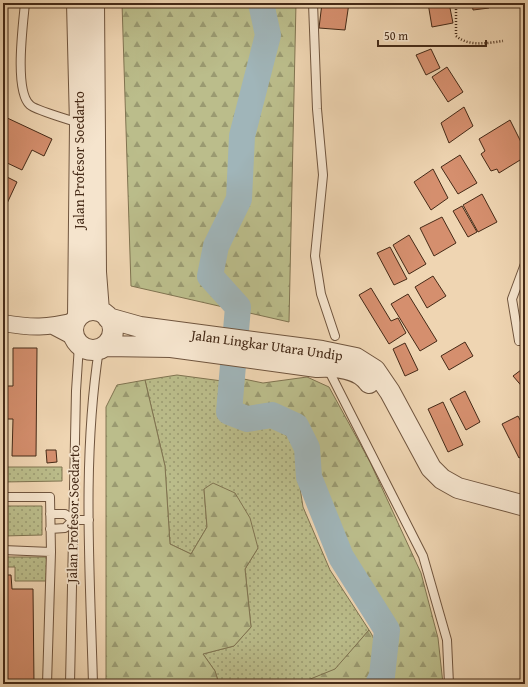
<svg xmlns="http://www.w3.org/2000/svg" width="528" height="687" font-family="'Gentium Book Plus',serif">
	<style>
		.grass { fill: url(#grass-dots); stroke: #807451 }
		.forest { fill: url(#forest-firs); stroke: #807451 }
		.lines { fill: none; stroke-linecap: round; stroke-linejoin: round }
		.river { stroke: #a0b5b9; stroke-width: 26 }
		.building { fill: #d58f6e; stroke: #452a17 }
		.service-casing { stroke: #70553e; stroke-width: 10 }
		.minor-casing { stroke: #70553e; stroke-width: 18 }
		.tertiary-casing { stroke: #70553e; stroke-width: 22 }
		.path { stroke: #452a17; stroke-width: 2.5; stroke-dasharray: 1 2; stroke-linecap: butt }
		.service { stroke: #f5e4cd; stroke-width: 8 }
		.minor { stroke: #f5e4cd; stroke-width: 16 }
		.tertiary { stroke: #f5e4cd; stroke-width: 20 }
		.labels { text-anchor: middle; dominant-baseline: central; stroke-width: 3.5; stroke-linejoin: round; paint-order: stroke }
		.street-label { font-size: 14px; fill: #452a17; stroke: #f5e4cd }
	</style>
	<defs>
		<pattern id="grass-dots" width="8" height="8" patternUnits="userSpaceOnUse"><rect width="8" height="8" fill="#bbbd8b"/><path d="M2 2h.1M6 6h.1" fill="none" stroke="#9a9a71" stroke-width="1.8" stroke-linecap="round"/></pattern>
		<pattern id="forest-firs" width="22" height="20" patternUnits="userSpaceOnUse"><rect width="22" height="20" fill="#bbbd8b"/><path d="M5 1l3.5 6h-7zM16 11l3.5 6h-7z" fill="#9a9a71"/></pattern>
	</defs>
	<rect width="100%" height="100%" fill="#efd5b2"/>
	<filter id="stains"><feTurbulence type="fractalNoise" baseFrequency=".005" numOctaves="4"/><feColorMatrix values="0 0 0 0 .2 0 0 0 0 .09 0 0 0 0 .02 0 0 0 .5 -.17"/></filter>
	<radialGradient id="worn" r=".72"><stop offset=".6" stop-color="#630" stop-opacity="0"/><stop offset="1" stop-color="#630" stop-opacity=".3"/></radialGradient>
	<path class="grass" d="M177,375L222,381L220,418L249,427L273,424L298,446V475L303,507L330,570L369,630L335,670L298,684H219L215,671L203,654L234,646L251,627L245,569L258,548L204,489L207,527L191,554L170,544L165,466L145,380Z
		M3,467H62V481L3,482Z
		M3,506H42V535L3,536Z
		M3,557H47V581H15V567H3Z"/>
	<path class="forest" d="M122,3H296L289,322L131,286Z
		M307,377L329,387L370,462L421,573L438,638L443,684H385L389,675L397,625L349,558L319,478L315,449L302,424L264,408H239V378L263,383Z
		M145,380L165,466L170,544L191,554L207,527L204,489L213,483L235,493L250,518L258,548L245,569L251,627L234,646L203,654L215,671L219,684H106V407L117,385Z
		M369,630C381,647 376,665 370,684H298L335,669Z"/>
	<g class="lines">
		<path class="river" d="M261,3L268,35L242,136L239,199L216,246L210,276L238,307L229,412L247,419L272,415L296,426L307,448L309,477L341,557L387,630L382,676L378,684"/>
	</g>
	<path class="building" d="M322,3H349L345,30L319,28Z
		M428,3H449L453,23L432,27Z
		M472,3H488L489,8L473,10Z
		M431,49L440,68L426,75L416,55Z
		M447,67L463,92L448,102L432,77Z
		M464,107L473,126L449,143L441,123Z
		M3,116L52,139L44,156L32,150L22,170L3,161Z
		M510,120L525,150V157L499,173L497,169L491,171L481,154L485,151L479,139Z
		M460,155L477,183L458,194L441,167Z
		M433,169L448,198L431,210L414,182Z
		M3,175L17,182L3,212Z
		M482,194L497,222L478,232L463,205Z
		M462,206L477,232L468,237L453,211Z
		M442,217L456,243L434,256L420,228Z
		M409,235L426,264L409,274L393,245Z
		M390,247L407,279L394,285L377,253Z
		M433,276L446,296L427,308L415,287Z
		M371,288L391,321L398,318L406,333L389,344L359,295Z
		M408,294L437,341L420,351L391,304Z
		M525,313V327L518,319Z
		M465,342L473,356L449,370L441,356Z
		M405,343L418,370L405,376L393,349Z
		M13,348H37L36,456H12L13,419H3V386H13Z
		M525,367V390L513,376Z
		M465,391L480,422L466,430L450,399Z
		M443,402L463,445L448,452L428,409Z
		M518,416L525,429V455L519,458L502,424Z
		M46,450H56L57,462L47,463Z
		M3,575H11L12,589H33L34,684H3Z"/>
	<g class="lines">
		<defs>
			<path id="service" d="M25,3C23,25 14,91 30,105C35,110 70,120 79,123
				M313,3L317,109L323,175L315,256L321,294L335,336
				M519,341L512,299L525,264
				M328,369L423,556L447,640L449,684
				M3,497H50L51,552L47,684
				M50,514H65L73,520L65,528L50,529
				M73,520H89
				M3,550L51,552
				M70,684L76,391L79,345
				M93,684C90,573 82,459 99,349"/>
			<path id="minor" d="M3,323C32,328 47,328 75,321
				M53,326L74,337"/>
			<path id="tertiary" d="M77,3L80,124L78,317
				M94,3L96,272L99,311
				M73 330a20 20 0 1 1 40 0a20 20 0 1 1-40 0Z
				M108,318L140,327L322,351L356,358L375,370L390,392L431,468L442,479L458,488L525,506
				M105,346L171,347L317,367C335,366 359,368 369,383"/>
		</defs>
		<use href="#service" class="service-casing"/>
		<use href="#minor" class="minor-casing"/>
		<use href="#tertiary" class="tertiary-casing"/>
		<path class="path" d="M456,3V36C470,47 487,43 503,41"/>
		<use href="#service" class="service"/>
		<use href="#minor" class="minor"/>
		<use href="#tertiary" class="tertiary"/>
	</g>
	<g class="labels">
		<g class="street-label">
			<text transform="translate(79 160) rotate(-90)">Jalan Profesor Soedarto</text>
			<text transform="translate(267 345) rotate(8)">Jalan Lingkar Utara Undip</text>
			<text transform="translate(73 514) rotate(-89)">Jalan Profesor Soedarto</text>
		</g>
	</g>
	<rect width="528" height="687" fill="none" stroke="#efd5b2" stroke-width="16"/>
	<rect x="4" y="4" width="520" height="679" fill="none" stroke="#452a17" stroke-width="2"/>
	<rect x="8" y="8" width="512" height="671" fill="none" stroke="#452a17"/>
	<path d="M378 40v6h108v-6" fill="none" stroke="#452a17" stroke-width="2"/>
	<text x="384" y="40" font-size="12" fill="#452a17" stroke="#f5e4cd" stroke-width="3" paint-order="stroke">50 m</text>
	<rect width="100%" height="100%" filter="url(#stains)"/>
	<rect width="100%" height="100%" fill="url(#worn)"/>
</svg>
